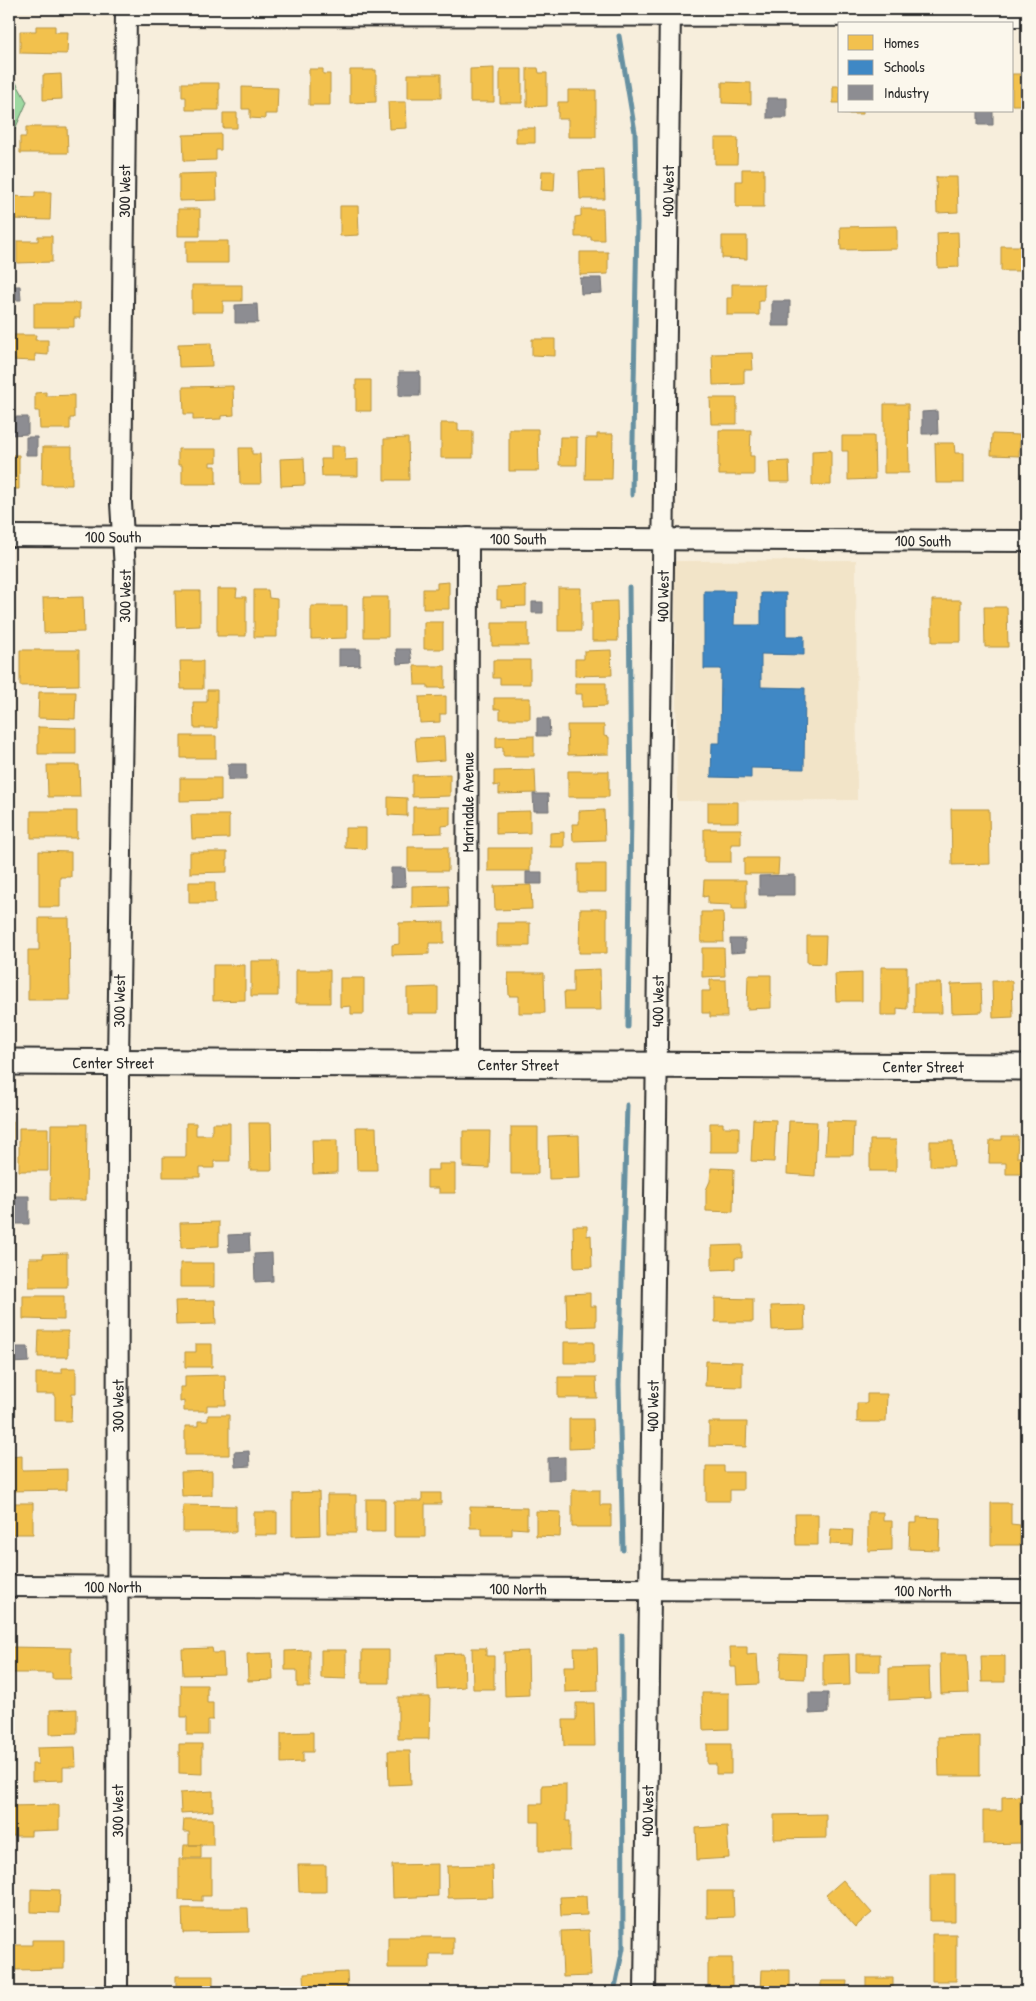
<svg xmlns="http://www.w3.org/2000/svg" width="1036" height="2001" font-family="'Patrick Hand',sans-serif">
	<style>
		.built { fill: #f2e4c8 }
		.green { fill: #9dd9a1; stroke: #648266 }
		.homes { fill: #f2c14e; stroke: #b69444 }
		.schools { fill: #3f88c5; stroke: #396c97 }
		.industry { fill: #8d8d92; stroke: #707073 }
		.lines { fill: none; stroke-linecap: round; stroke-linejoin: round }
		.stream { stroke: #6690a1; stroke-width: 5 }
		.minor-casing { stroke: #2b2b2b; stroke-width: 24 }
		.tertiary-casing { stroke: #2b2b2b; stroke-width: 29 }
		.minor { stroke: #fbf7ec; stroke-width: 20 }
		.tertiary { stroke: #fbf7ec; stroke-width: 25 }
		.labels { text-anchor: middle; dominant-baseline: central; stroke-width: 5; stroke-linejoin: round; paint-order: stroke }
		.street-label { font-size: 16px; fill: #2b2b2b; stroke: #fbf7ec }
	</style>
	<rect width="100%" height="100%" fill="#f7eedc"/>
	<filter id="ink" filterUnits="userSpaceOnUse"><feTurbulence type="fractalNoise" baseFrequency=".02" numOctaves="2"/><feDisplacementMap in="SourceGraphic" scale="10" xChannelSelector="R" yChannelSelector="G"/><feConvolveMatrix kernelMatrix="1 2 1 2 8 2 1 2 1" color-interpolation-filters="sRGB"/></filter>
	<g filter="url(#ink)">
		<path class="built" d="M856,560L857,800L677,801L675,561Z"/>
		<path class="green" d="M9,70L27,102L9,143Z"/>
		<path class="homes" d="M36,26H55V32H68L67,54L20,53V31H36Z
			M494,68V102H470V69Z
			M527,68H538L539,73H547V106L527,107Z
			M309,69H323V74H330V105H309Z
			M500,69H522V103H500Z
			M350,70H376V102L350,103Z
			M61,74L62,99L43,100V75Z
			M408,74H441V98H408Z
			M1012,74H1020L1021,105H1012Z
			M722,82L751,83V104L722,103Z
			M182,83H219V110H186V97H182Z
			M833,86H840V103H833Z
			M242,87L278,88L277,114H265V119L250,118V109H242Z
			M568,90H596V137H568V119H558V102H568Z
			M388,102H406L407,128L389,129Z
			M843,111H863V114H843Z
			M223,113H237V128H223Z
			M26,127H67L68,153H20V137H26Z
			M516,128H535V143H516Z
			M221,134V150H216V160L184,161L183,135Z
			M715,138H738L737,164H715Z
			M742,169H764V207H736V181H742Z
			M604,170L605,199H580L579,171Z
			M542,171H555L554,191L541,190Z
			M216,173L217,200L179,201V174Z
			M936,177H957L958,212L937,213Z
			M35,192H51L50,220L10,219V196L35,197Z
			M340,206H358L359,235L340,236Z
			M178,209H200V236H178Z
			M581,209H603L604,240H591V237H575V217L581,216Z
			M897,226V249L841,250L840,227Z
			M958,232L959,267L938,268L937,233Z
			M38,236H52V262L17,263V241H38Z
			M722,236H747V259L722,258Z
			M186,241H228V263H186Z
			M1001,246H1027V271H1001Z
			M580,252H608V274L580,275Z
			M732,284H764V301H759V315H727V298H732Z
			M192,285H242V301H223V312H192Z
			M34,303H80V318H74V327H34Z
			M9,335H36L35,340H48V355L35,354V361L9,360Z
			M532,339H555V356L532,355Z
			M211,343L212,366L179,367L178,344Z
			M752,353L753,370H744V384L713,385L712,354Z
			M356,380H371V411H356Z
			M233,386L234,415L221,416V419L193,420V414H184L183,387Z
			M46,392V396L74,395V418H70V429H40L39,411H35V393Z
			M710,398H737V424H711Z
			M884,404H908L909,473H884Z
			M441,423H458V431H473V458H441Z
			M509,429H538L539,471H509Z
			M719,430H751L750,456H754V475H719Z
			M597,434H613L612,479H585L586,438H597Z
			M992,434L1020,435L1019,456L991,455Z
			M842,436H874L875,479L848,480V451H842Z
			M560,437H577V465H559Z
			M408,438L409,480H384V439Z
			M935,443H954L955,453H964V483H936Z
			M331,446H345V460L358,459V476H322L321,459H331Z
			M43,447H72V485H42Z
			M239,448H252V454H260L261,484H240Z
			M178,449H217V462H210V466H216V484H182V465H178Z
			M831,450V485H812V451Z
			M9,455H19V489H9Z
			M304,458L305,485L281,486L280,459Z
			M789,461L790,482H770L769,462Z
			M449,582V609H423V589H437V583Z
			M526,586V606L501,607V600H497V587Z
			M558,588H581V631H558Z
			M217,589H237L236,597H246V636H217Z
			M254,590H268L269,598L277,599V637H254Z
			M175,591H200V626L176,627Z
			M9,594H13V634L9,635Z
			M83,597L84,632L44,633L43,598Z
			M364,597H388V637H364Z
			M932,600H961V642H932Z
			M617,601L618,641H592V602Z
			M311,606H347V638L311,639Z
			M984,607H1007L1008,647H985Z
			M424,622H443V649H424Z
			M492,623H528V646H492Z
			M20,650H79V685L20,686Z
			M611,650L612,675L575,676V659H584V651Z
			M493,660H530V684H500V678H493Z
			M180,661H203V689H181Z
			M414,666H445V688H428V685H415Z
			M575,683H606V706L582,707V694H575Z
			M207,690H217V728H194L193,702H207Z
			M39,692H76L75,719L38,718Z
			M446,696V714H440V722L420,723L419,697Z
			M494,698H530V719H500V709H494Z
			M567,725H604V736L609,737V754L568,755Z
			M38,727L76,728V754H38Z
			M181,736H216V758H181Z
			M534,736V756H503V747L496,748V737Z
			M444,737L445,760L417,762L415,738Z
			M47,765H79L80,797H48Z
			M535,770L536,793L499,794V785L494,786V771Z
			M568,771H609V797H568Z
			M450,774V796L412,797V775Z
			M180,778H221V800L180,801Z
			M388,797L407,798V816L388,815Z
			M708,802H738V822H708Z
			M413,807H450V825L442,826V833L413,834Z
			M951,809H989L990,864L952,865Z
			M604,810L605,840L573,841L572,824H579V811Z
			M31,811H77V838H31Z
			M530,811V833L496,834V812Z
			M191,815H229V838L192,839Z
			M345,828H366V849L345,848Z
			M704,829H741V844H731V862H704Z
			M564,832V847H550V833Z
			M408,847H448V871H408Z
			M488,848H530V871H488Z
			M39,851L71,852V877H60V907H39Z
			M190,852H227V872L190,873Z
			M744,858H779L778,874H744Z
			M578,864H606V892H578Z
			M704,880H746V909H732V905L708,904V896L703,897Z
			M189,882H215V903H189Z
			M448,885L449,907L412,908V886Z
			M531,885L532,909L495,910L494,886Z
			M580,909H607V953H579Z
			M701,912H723L724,942H701Z
			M39,918H69L70,1000H28V950H39Z
			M444,922V943H429V954L392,955V945L399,944V923Z
			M497,923H530V946H497Z
			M807,936H826L825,964L807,963Z
			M702,948H724L725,976L702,977Z
			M9,952H11V992H9Z
			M251,961H278V996H251Z
			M213,965H245V1000L213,1001Z
			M881,967H907V1009L897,1008V1015H881Z
			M600,969L601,1010H565L564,992H573V970Z
			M296,970H330V1003H296Z
			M508,973H544L545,1013H519V996H509Z
			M862,973V1001H836L835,974Z
			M748,975H771V1008L747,1009Z
			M340,978H364V1014H351V1006L340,1007Z
			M710,980H726L727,1017H710V1013H702V991H710Z
			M992,981H1012L1013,1017L993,1018Z
			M914,983H941L942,1013H914Z
			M981,983L982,1012L952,1013L951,984Z
			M438,987V1013H407V988Z
			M753,1119L776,1120L774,1162L751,1161Z
			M9,1121H13V1168H9Z
			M789,1121L817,1122L815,1176L787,1174Z
			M827,1121L854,1122L853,1155H825Z
			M186,1123H196V1135H212V1123H230V1161H214V1168H200V1177H163V1157H186Z
			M249,1123H271L272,1170H250Z
			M710,1123H723V1127H739V1152H710Z
			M51,1124H87L86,1200H50Z
			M356,1127H376L377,1170H357Z
			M511,1127H538V1174H511Z
			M19,1128H48V1171H19Z
			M463,1131H490L489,1168L463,1167Z
			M579,1135L580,1178L549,1179L548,1136Z
			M1002,1136H1018L1017,1157H1026V1174H1006V1163H989L990,1140H1002Z
			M312,1140H337V1173L313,1174Z
			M870,1140H896V1171H870Z
			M930,1141H953L954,1166H930Z
			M439,1164H455V1193H439V1188H427V1170H439Z
			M711,1168L734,1169L733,1212L706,1211V1190L710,1181Z
			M219,1222V1246L181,1248L180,1223Z
			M573,1226H587V1236L591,1235L592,1267L574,1268Z
			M742,1245V1258H735V1269L712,1270V1246Z
			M67,1253V1287H29V1258H43V1254Z
			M180,1263H214V1287H180Z
			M590,1293V1306H596V1326L567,1327L566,1294Z
			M23,1296H64V1320L23,1319Z
			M715,1298L753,1299V1322H715Z
			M215,1300L216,1324L176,1325L175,1301Z
			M804,1305L805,1329L772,1330L771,1306Z
			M39,1331H68V1357H38Z
			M564,1342H594V1363H564Z
			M196,1344H212V1367H185V1352H196Z
			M706,1361L742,1362V1387L705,1386Z
			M62,1368H76V1393H72L71,1421H55V1394H36V1373H62Z
			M225,1375L226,1405H207V1411H184V1401L180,1402V1387H185V1376Z
			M558,1377H596L597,1398H558Z
			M867,1394H887L886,1422H857V1403H867Z
			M208,1415H229V1455H185V1426H198V1421H208Z
			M569,1419H593L594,1448L569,1449Z
			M709,1422H747L746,1447L709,1446Z
			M22,1456V1470L67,1469V1490L9,1491V1457Z
			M706,1466H724V1472H743V1490H730V1501H706Z
			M212,1471V1495L182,1496L181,1472Z
			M572,1490H600V1505H611V1527H572Z
			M319,1492L320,1535L292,1536V1493Z
			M422,1493H441V1504H425V1537H394V1501H422Z
			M327,1495H356V1533H327Z
			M366,1499H385V1532H366Z
			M9,1503H33V1534H9Z
			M991,1503H1011V1524L1020,1525V1545H991Z
			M183,1505L236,1506V1532H183Z
			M470,1507L527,1508V1529L512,1528V1535H482V1528H470Z
			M536,1511L561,1512L560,1537L536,1536Z
			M254,1512H277V1535H254Z
			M868,1512H883V1521H892V1550L868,1551Z
			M795,1514H818V1545H796Z
			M917,1517L940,1518L939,1550L909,1549L910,1523H917Z
			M831,1529L853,1530L852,1545L830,1544Z
			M9,1647L71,1648V1679H52V1673H9Z
			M730,1647H747V1655L757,1654L759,1684L737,1685L736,1667H731Z
			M212,1648L213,1653H223L224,1674L183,1675L182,1649Z
			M472,1648H486V1656H494V1689H473Z
			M574,1648H597L598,1691L565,1692L564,1666H575Z
			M310,1650V1687H297V1670H285V1651Z
			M321,1650H346V1679L321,1678Z
			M362,1650H389V1683H362Z
			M528,1651L529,1695L505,1696L504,1652Z
			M272,1653L273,1680L248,1681L247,1654Z
			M464,1653L465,1687L437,1689L436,1654Z
			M781,1653L806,1654L805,1679L780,1678Z
			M849,1654L850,1685L823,1686V1655Z
			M856,1654H880V1672H856Z
			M940,1654H967L969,1693L941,1694Z
			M981,1656H1005V1682H982Z
			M929,1667L930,1698L889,1700V1668Z
			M181,1685H207V1703H213V1720H208V1735H187V1717H181Z
			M702,1693H729V1729L703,1730Z
			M398,1697H430L429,1739H398Z
			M576,1703H594L595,1746H564L563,1720H576Z
			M77,1709V1733L50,1734V1710Z
			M313,1732V1752H303V1762L281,1763V1733Z
			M980,1736V1776H939L938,1737Z
			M179,1744H202V1774L179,1773Z
			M707,1744H731V1774H716V1764H707Z
			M75,1747L76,1767H63V1780L32,1781V1764H38L37,1748Z
			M388,1751H410L411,1784L389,1785Z
			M566,1784V1821H570V1851H539V1822H531V1804H542V1785Z
			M213,1791V1811L181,1813L180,1793Z
			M1020,1796L1021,1843L983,1844V1811H1002V1797Z
			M59,1805V1830L31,1831V1836H9V1806Z
			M826,1814V1838L774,1839V1815Z
			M184,1819H213V1845H189V1832H183Z
			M727,1826L729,1858L697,1860L696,1828Z
			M184,1845H201V1858H183Z
			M179,1859H211V1896H202V1901L179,1900Z
			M438,1864V1896L393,1898L392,1865Z
			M298,1865H326V1892H299Z
			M492,1865L493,1897L448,1898L447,1866Z
			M930,1874H955V1921H930Z
			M843,1880L872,1913L855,1927L826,1895Z
			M31,1889L60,1890L59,1913L31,1912Z
			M707,1891H733L734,1917L707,1918Z
			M586,1896L587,1915L561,1916L560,1897Z
			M182,1908H248L249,1932L183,1933Z
			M589,1930L591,1976L563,1977L561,1931Z
			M932,1934H956V1981H932Z
			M388,1937H453V1954H430V1968H388Z
			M32,1940H64V1969L14,1970V1945H32Z
			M708,1958H732V1992H708Z
			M762,1970H790V1992H761Z
			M347,1972L348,1990L305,1992L304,1974Z
			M176,1976H213V1992H176Z
			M866,1978H893V1992H866Z
			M821,1981H847L846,1992H821Z
			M453,1989H477V1992H453Z"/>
		<path class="schools" d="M704,591H735L734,625H761V593H786V636H804V655L761,654V687L805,688L804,769L751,768V778L711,777L712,743H720L721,669H704Z"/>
		<path class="industry" d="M767,98H787V118H767Z
			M978,111H993V125H978Z
			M580,278H601L602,293L581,294Z
			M9,286H20L21,300H9Z
			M772,301H790V326H772Z
			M257,304L258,323H235V305Z
			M399,372H420V396H399Z
			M937,411L938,434H922V412Z
			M9,417H28V434L9,435Z
			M26,437H37V455H26Z
			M532,602H543V613H532Z
			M339,649H360V665L339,666Z
			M396,649H410L412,663L397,664Z
			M537,718H549L550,736H537Z
			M228,764H246V780H228Z
			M533,794H548L549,811H534Z
			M391,868H405L406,886L391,887Z
			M526,872H542V884H526Z
			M795,875V895H759V876Z
			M730,939H745V952L731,953Z
			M12,1196H29V1224H12Z
			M249,1234L250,1251L229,1252L228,1235Z
			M272,1253L273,1281L255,1282L254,1254Z
			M10,1347H28L29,1362L10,1363Z
			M249,1451L250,1466L235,1467L234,1452Z
			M565,1457V1479L548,1480V1458Z
			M809,1693H828V1713L809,1714Z"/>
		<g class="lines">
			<path class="stream" d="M619,36L635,132L637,222L632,495
				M628,1027L631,811L629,587
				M623,1550L619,1385L627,1105
				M614,1992L623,1948L622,1636"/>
			<defs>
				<g id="minor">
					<path d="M126,15L1027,16"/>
					<path id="s1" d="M9,536L1027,541"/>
					<path id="s2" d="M467,1064L468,538"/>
					<path id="s3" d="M9,1586L1027,1591"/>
					<path id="s4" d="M117,1992L118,1062L125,570L121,503L126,9"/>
					<path id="s5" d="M645,1992L670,9"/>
				</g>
				<g id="tertiary">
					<path id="s6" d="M9,1062L1027,1067"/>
				</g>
			</defs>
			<use href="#minor" class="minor-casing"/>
			<use href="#tertiary" class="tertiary-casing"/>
			<use href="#minor" class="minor"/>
			<use href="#tertiary" class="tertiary"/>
		</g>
	</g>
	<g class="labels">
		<g class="street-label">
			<text stroke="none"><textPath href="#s4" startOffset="1801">300 West</textPath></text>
			<text stroke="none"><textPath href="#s5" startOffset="1801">400 West</textPath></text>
			<text stroke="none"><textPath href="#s1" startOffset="104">100 South</textPath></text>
			<text stroke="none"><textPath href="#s1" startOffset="509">100 South</textPath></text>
			<text stroke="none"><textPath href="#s1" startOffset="914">100 South</textPath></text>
			<text stroke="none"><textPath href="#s4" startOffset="1396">300 West</textPath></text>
			<text stroke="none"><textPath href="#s5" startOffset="1396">400 West</textPath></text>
			<text stroke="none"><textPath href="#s2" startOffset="262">Marindale Avenue</textPath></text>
			<text stroke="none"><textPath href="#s4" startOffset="991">300 West</textPath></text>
			<text stroke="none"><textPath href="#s5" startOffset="991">400 West</textPath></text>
			<text stroke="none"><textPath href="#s6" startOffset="104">Center Street</textPath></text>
			<text stroke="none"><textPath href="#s6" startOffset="509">Center Street</textPath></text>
			<text stroke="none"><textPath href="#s6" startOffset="914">Center Street</textPath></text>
			<text stroke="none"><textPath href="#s4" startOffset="586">300 West</textPath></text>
			<text stroke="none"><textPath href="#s5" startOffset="586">400 West</textPath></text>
			<text stroke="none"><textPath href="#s3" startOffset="104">100 North</textPath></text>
			<text stroke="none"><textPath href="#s3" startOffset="509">100 North</textPath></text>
			<text stroke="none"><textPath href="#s3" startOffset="914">100 North</textPath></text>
			<text stroke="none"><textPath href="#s4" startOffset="181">300 West</textPath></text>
			<text stroke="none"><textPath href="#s5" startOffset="181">400 West</textPath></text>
		</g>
	</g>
	<rect width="1036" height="2001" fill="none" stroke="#fbf7ec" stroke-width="30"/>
	<rect x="15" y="15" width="1006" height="1971" fill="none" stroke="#2b2b2b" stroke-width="2" filter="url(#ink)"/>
	<rect x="838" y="22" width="175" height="90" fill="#fbf7ec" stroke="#a8a59f"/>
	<rect x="848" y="35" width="25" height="15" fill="#f2c14e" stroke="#a8a59f"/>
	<text x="884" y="48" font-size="15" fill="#2b2b2b">Homes</text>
	<rect x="848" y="60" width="25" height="15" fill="#3f88c5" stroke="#a8a59f"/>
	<text x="884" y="72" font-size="15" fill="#2b2b2b">Schools</text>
	<rect x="848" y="85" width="25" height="15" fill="#8d8d92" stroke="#a8a59f"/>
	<text x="884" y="98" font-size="15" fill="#2b2b2b">Industry</text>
</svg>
